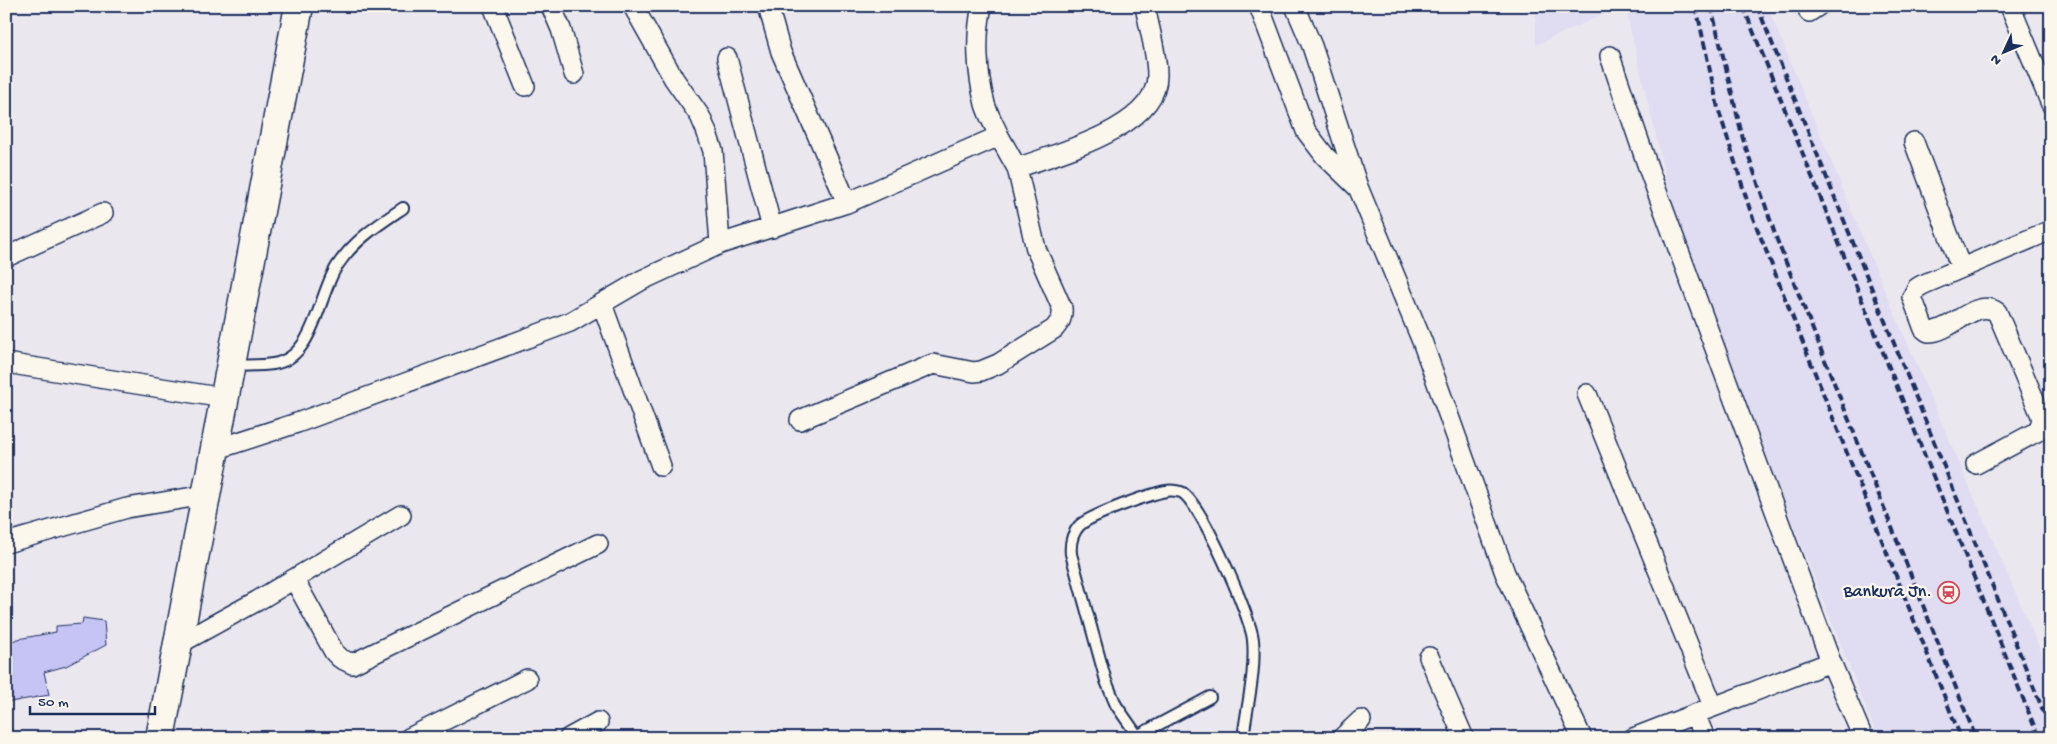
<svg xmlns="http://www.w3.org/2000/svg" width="2057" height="744" font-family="'Gochi Hand',sans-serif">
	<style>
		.built { fill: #e0dcf1 }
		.building { fill: #c6c3f5; stroke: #1b2f5e }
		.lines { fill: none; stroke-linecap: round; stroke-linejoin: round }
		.lane-casing { stroke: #1b2f5e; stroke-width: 14 }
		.street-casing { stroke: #1b2f5e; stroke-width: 22 }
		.secondary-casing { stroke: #1b2f5e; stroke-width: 31 }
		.lane { stroke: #fbf7ec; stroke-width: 10 }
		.street { stroke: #fbf7ec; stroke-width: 19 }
		.secondary { stroke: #fbf7ec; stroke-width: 28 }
		.rail { stroke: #1b2f5e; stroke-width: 4; stroke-dasharray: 8 4; stroke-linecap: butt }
		.labels { text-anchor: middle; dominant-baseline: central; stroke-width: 4.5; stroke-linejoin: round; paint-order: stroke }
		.poi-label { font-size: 18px; fill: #1b2f5e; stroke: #fbf7ec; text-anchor: end }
	</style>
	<rect width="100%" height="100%" fill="#ebe7ef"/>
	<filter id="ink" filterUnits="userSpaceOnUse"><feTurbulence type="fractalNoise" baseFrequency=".02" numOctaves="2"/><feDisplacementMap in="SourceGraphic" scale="10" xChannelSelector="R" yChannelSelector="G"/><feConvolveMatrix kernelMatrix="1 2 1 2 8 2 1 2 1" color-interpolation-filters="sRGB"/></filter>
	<g filter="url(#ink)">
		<path class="built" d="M1536,6H1621L1536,45Z
			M1625,6H1767L1889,301L2051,675V738H1878L1682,245Z"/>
		<path class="building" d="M83,618L104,621L106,645L66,666L44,672L49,695L10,702L6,672V643L18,639L56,632V626L82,624Z"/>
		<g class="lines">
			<defs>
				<path id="lane" d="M231,366C245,365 260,366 273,364C315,358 318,295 337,266C354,240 378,225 403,208
					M1137,736L1210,697
					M1139,738L1116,705L1106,681L1071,554C1070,544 1071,535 1079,526C1088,516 1150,494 1166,491C1170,490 1177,491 1181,492C1200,500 1251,617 1253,640C1256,671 1247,706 1243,738"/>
				<path id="street" d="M493,6L525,86
					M551,6L561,29L574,74
					M633,6L674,79L700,116L706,130L713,151L720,244
					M1259,6L1306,131L1325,156L1357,187
					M1295,6L1312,46L1358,187L1422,341L1505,573L1582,738
					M2010,6L2051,104
					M1809,12L1818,6
					M1610,56L1649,170L1831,662L1695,714
					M727,58L772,228
					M1914,142L1961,268
					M1017,168C1057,153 1158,128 1157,75C1157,53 1149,28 1145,6
					M847,203L999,136C995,126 988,115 985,104C977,73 975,37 982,6
					M6,257L103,213
					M602,304L661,466
					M6,363L224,398
					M1587,394L1713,706
					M800,420L933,364L974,372L981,371L998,364L1054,329C1060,322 1063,318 1062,308L1036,249L1017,168L999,136
					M214,450L297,423L541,333L570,322L642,280L720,244L847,203L781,52L768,6
					M1976,464L2038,431L2042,420L2040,413L1997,312C1975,297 1951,333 1928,332L1924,329L1912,297L1917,288L1922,285L2051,230
					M6,543L127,508L205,495
					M294,579L334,652L340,658L352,664L598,544
					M177,645L257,601L401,515
					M1429,657L1464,738
					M1831,662L1863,738
					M409,738L527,679
					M569,738L598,722
					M1342,738L1361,720
					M1633,738L1695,714L1705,738"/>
				<path id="secondary" d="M160,738L299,6"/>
			</defs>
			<use href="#lane" class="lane-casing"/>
			<use href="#street" class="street-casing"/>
			<use href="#secondary" class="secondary-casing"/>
			<use href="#lane" class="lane"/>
			<use href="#street" class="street"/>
			<use href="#secondary" class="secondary"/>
			<path class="rail" d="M1696,6L1718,108L1751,213L1961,738
				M1711,6L1743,139L1777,240L1976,738
				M1743,6L2039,738
				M1757,6L2051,730"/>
		</g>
	</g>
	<defs>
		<symbol id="station-ring" viewBox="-11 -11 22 22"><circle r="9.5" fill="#fbf7ec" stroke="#d1495b" stroke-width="1.5"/><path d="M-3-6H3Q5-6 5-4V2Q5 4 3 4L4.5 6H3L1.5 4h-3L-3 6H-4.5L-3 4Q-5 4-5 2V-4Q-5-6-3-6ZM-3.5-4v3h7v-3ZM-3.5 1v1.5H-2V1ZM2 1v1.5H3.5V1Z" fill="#d1495b"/></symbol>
	</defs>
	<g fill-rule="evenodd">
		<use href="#station-ring" x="1936" y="580" width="25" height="25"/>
	</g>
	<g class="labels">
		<g class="poi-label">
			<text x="1932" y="592">Bankura Jn.</text>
		</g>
	</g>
	<rect width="2057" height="744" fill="none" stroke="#fbf7ec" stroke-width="25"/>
	<rect x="12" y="12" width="2032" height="719" fill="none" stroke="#1b2f5e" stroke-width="2" filter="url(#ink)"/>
	<g transform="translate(2004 52) rotate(226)" stroke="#fbf7ec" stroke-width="4" paint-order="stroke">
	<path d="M0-4L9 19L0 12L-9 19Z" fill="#1b2f5e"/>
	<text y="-8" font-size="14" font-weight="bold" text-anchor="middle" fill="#1b2f5e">N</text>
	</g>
	<path d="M30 706v8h125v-8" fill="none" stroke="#1b2f5e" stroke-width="2.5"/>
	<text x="38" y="706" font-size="15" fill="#1b2f5e" stroke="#fbf7ec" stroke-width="4" paint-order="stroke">50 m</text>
</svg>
